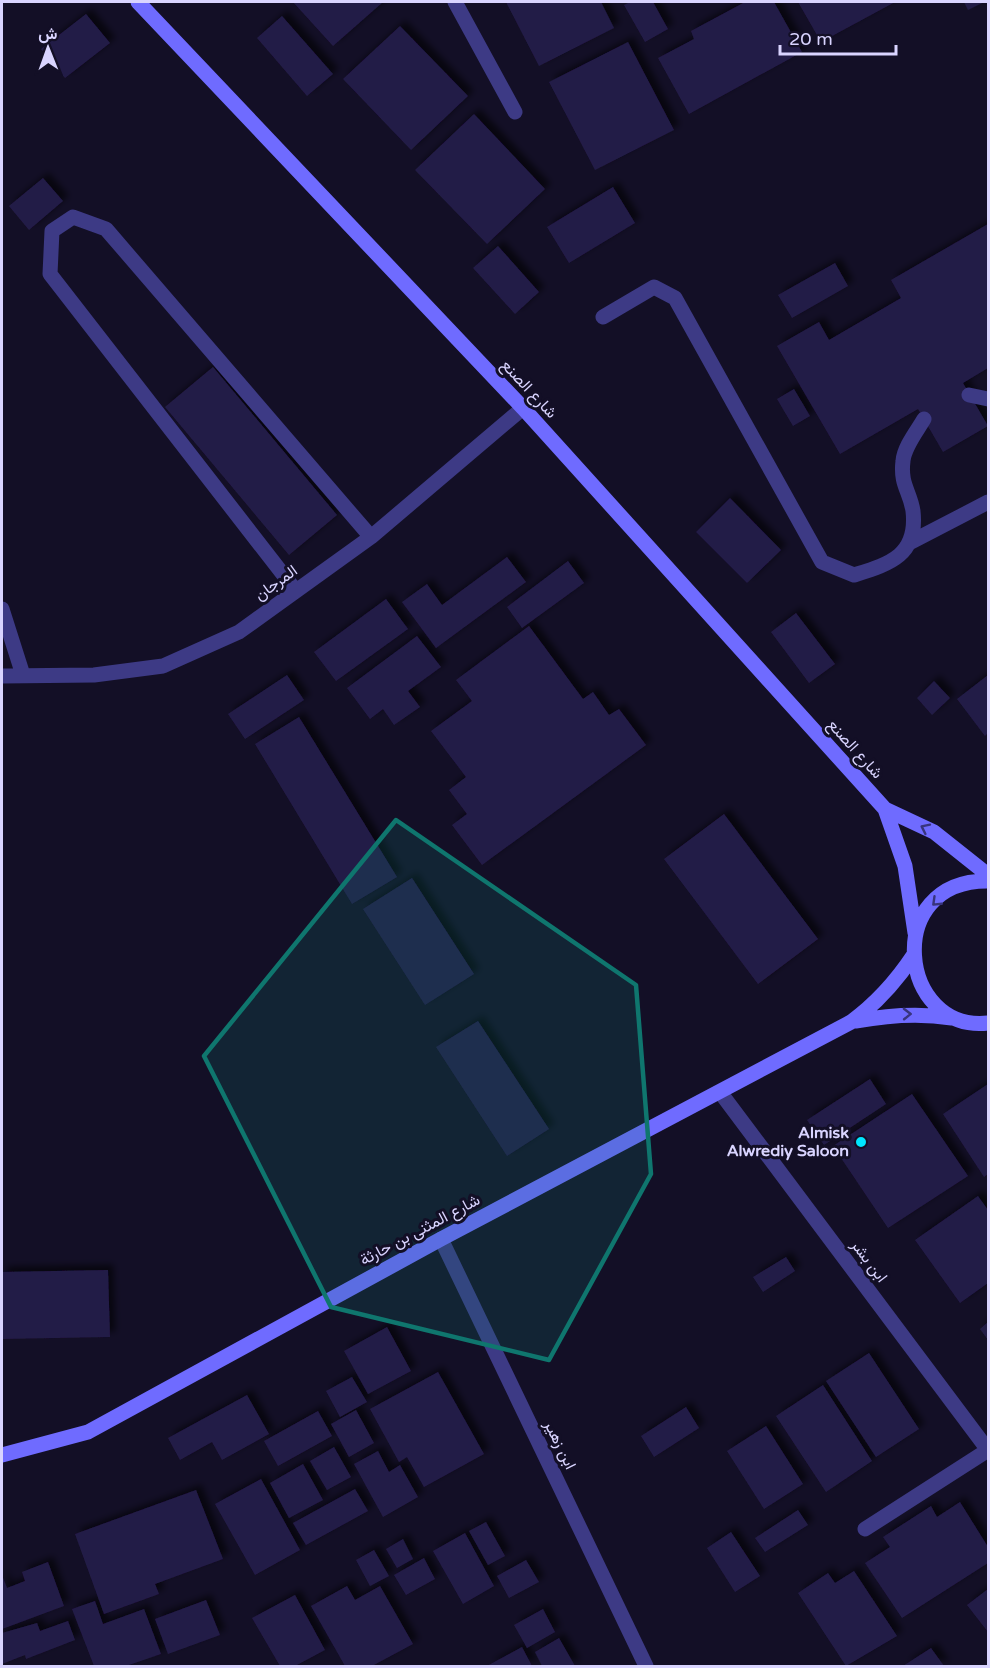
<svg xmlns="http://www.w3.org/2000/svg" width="990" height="1668" font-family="'Varela Round',Vazirmatn,sans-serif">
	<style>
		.building { fill: #241b47; filter: url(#shadow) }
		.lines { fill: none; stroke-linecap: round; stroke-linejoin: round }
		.lane { stroke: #3d3a85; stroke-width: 15 }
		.street { stroke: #3d3a85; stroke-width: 15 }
		.secondary { stroke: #6f6bff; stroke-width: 15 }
		.oneway { stroke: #38347d }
		.marked { fill: #0f766e; fill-opacity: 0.2; stroke: #0f766e; stroke-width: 4.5; stroke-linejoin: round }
		.poi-dot { fill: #00e5ff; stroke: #130f26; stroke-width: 2 }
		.labels { text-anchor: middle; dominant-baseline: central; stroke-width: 6; stroke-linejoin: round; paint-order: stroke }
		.street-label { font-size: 16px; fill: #d9d4ff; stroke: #130f26 }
		.poi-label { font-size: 16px; font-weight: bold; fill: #d9d4ff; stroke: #130f26; text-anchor: end }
	</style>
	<defs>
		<filter id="shadow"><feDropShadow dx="5.5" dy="-5.5" stdDeviation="3" flood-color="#0009"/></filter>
	</defs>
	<rect width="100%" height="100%" fill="#130f26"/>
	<path class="building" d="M293,2H383L333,46Z
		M506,2H601L614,28L539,66Z
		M630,2H653L668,29L645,42L624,5Z
		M745,2H774L802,52L689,114L658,58L694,39L691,31Z
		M798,2H895L821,42Z
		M964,2H984L968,10Z
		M86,14L110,43L65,78L41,49Z
		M282,16L333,74L307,96L257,38Z
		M400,26L468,96L411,150L343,79Z
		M628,42L674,130L595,170L549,82Z
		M474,114L545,189L487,244L415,170Z
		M43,178L63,201L29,230L9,206Z
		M613,187L635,223L569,263L547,227Z
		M988,224V368L963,383L988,426L943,452L918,409L840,454L777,346L819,322L829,340L901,298L891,280Z
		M498,246L539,292L515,314L473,268Z
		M835,263L848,286L792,318L778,295Z
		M213,367L337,515L289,555L165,407Z
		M794,389L810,416L793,426L777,399Z
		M730,498L781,550L747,583L696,532Z
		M507,557L526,582L436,648L402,602L427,584L442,605Z
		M568,561L584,583L522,628L507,607Z
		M386,599L408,629L336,681L314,652Z
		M796,613L835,664L809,683L771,632Z
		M529,626L583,699L593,692L609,715L619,709L646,745L482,865L452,825L467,814L449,790L466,777L431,731L472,701L456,680Z
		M417,636L441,667L408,691L420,707L394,725L383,709L370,719L347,688Z
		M287,675L304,700L245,739L228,714Z
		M988,675V733L985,736L957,699Z
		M934,681L950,698L932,715L917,698Z
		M299,717L397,877L352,904L255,744Z
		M724,814L818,939L758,984L664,859Z
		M412,878L474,974L425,1005L363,909Z
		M478,1021L549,1129L507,1156L436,1047Z
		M870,1079L886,1104L824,1145L807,1120Z
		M988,1084V1174L984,1177L943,1114Z
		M912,1094L968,1176L888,1228L833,1146Z
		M978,1196L988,1210V1283L960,1303L915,1240Z
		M786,1257L795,1271L763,1292L753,1277Z
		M108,1270L110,1337L2,1339V1272Z
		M988,1322V1340L980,1329Z
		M387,1327L411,1371L368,1394L344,1351Z
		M869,1353L919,1429L876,1457L826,1381Z
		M438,1372L484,1454L424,1487L407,1457L399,1462L370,1409Z
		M352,1377L367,1402L340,1417L326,1391Z
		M823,1385L872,1461L826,1492L776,1416Z
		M247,1395L269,1434L222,1460L212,1442L180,1460L168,1438Z
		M686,1407L699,1428L654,1457L641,1436Z
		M356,1410L374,1443L349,1457L331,1424Z
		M318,1411L332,1436L278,1466L264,1441Z
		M766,1426L803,1484L764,1509L727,1451Z
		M334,1447L351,1477L327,1490L310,1461Z
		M378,1451L389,1472L400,1465L418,1497L383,1517L354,1464Z
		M303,1464L323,1500L289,1518L270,1483Z
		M261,1479L300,1550L255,1575L215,1504Z
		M355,1489L368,1511L306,1545L293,1523Z
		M196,1490L223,1559L155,1584L159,1594L104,1614L75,1534Z
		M960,1502L988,1547V1563L902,1618L865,1563L890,1547L883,1537L931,1506L937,1517Z
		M798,1510L808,1525L765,1552L755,1538Z
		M486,1522L505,1556L488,1565L469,1531Z
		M731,1532L760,1576L735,1592L707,1548Z
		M465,1533L494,1586L463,1604L433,1551Z
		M403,1539L413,1559L397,1568L386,1549Z
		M374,1550L389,1576L370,1586L356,1560Z
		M424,1558L435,1579L406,1595L394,1575Z
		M526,1560L539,1582L509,1598L497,1576Z
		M48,1562L64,1606L2,1629V1575L7,1588L25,1581L22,1572Z
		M854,1571L897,1636L846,1666L798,1593L828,1573L835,1583Z
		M347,1586L355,1600L380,1586L413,1644L372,1666H345L311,1606Z
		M988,1589V1632L967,1605Z
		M295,1595L325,1650L295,1666H280L252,1618Z
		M206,1600L220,1635L168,1654L155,1619Z
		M95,1601L103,1624L144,1609L161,1654L126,1666H94L72,1609Z
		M543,1609L555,1632L527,1648L514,1625Z
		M68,1621L75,1640L26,1659L25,1655L2,1664V1633L37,1623L40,1631Z
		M559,1638L575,1666H542L535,1652Z
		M522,1647L532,1666H487Z
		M931,1648L944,1666H903Z"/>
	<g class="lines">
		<path class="lane" d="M603,317L654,287L675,298L822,562L854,575C889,564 918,556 913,511C910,491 900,485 903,461C904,447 917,431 924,419
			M969,395L988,399
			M909,543L988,502"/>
		<path class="street" d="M455,2L515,112
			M296,591L50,274L52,231L73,217L106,229L371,537
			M2,609L23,675
			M2,676L94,675L163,666L239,632L371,537L523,408
			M720,1092L988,1450
			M441,1239L646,1666
			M865,1529L988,1450"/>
		<path class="secondary" d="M138,2L523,408L885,809L934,832L988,875
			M885,809L905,866L915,933
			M988,881C881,880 899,1033 988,1023
			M857,1021C889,1015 919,1013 952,1018
			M2,1455L88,1432L441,1239L851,1022C877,1003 895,983 913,956"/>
	</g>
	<defs><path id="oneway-chevron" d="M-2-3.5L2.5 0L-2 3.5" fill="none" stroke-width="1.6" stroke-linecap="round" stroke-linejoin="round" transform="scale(1.5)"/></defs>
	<g class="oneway">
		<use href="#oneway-chevron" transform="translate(925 828) rotate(-154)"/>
		<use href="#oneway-chevron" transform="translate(936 902) rotate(136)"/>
		<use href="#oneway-chevron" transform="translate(907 1014) rotate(-1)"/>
	</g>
	<path class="marked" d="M396,820L636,985L651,1174L549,1360L331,1307L204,1056Z"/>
	<circle class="poi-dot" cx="861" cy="1142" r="6"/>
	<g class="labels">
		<g class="street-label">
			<text transform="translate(529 389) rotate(47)">شارع الصنع</text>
			<text transform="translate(276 583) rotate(-36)">المرجان</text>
			<text transform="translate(855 749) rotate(48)">شارع الصنع</text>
			<text transform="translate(420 1230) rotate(-28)">شارع المثنى بن حارثة</text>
			<text transform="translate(869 1261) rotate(53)">ابن بشر</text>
			<text transform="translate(560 1445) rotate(64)">ابن زهير</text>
		</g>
		<g class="poi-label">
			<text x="849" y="1133">Almisk<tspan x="849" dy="18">Alwrediy Saloon</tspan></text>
		</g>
	</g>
	<rect width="990" height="1668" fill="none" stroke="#d9d4ff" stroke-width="6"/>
	<g transform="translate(48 48) rotate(359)" stroke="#130f26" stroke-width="4.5" paint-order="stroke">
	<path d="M0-4.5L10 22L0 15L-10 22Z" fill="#d9d4ff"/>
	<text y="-9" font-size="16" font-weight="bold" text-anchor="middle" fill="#d9d4ff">ش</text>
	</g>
	<path d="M780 45v9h116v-9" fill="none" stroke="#d9d4ff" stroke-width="3"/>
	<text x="789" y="45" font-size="18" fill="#d9d4ff" stroke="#130f26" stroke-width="4.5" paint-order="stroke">20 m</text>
</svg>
